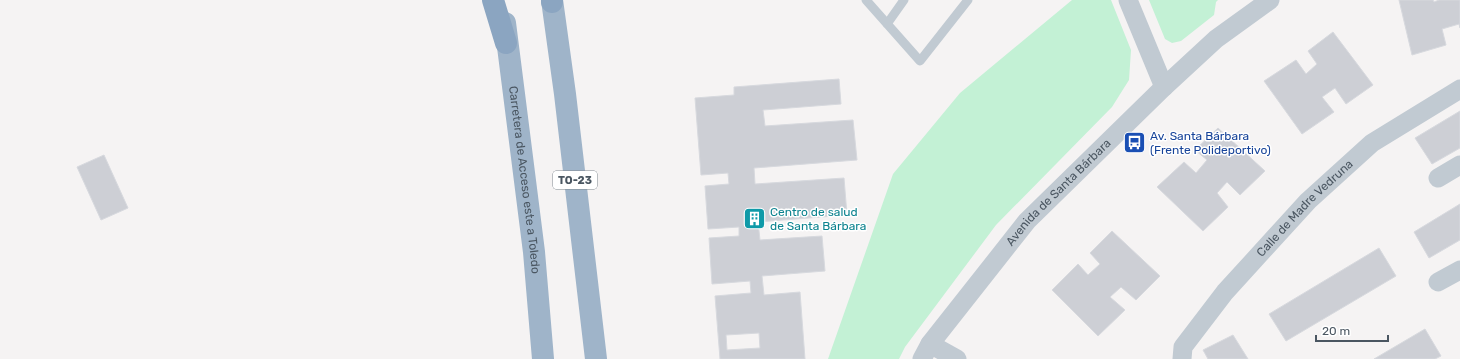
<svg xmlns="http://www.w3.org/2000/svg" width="1460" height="359" font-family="Rubik,sans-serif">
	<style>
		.green { fill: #c3f1d5 }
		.building { fill: #cdcfd5; stroke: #d7d9de; fill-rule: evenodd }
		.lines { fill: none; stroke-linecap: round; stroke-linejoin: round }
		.service { stroke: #c1cad2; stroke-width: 9 }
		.minor { stroke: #c1cad2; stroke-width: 19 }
		.trunk { stroke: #9fb4c9; stroke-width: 22 }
		.motorway { stroke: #8ba5c1; stroke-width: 22 }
		.labels { text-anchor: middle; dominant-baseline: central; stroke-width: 3; stroke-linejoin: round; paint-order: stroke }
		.shield { fill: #fff; stroke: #808990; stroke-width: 1 }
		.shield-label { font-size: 11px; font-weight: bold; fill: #4a5661 }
		.transit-label { font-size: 12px; fill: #164399; stroke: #fff; text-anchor: start }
		.street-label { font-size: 12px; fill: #4a5661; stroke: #fff }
		.culture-label { font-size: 12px; fill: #0d838f; stroke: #fff; text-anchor: start }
	</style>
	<rect width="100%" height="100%" fill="#f5f3f3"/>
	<path class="green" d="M1072,0H1111L1131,50L1129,80L1112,107L996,225L905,347L899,359H828L893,174L960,93Z
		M1149,0H1218L1216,2L1214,15L1181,41L1172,43L1165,39Z"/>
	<path class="building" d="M1399,0H1433L1434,2L1439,0H1460V28L1459,24L1442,29L1446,45L1412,55Z
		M1333,32L1373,85L1346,104L1335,88L1322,97L1334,112L1302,134L1264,81L1296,60L1306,74L1317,64L1308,51Z
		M839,79L841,104L763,110L765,126L853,120L857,160L754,168L755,184L844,178L847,215L758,222L760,240L822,236L825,271L762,276L764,295L800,292L805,359H720L715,296L751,293L750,281L712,284L709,238L739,236V227L708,229L705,186L729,184L728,173L701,175L695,98L734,95V87ZM759,333L760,348L727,350L726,335Z
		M1460,111V148L1432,164L1415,138Z
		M1218,128L1265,171L1240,195L1227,182L1217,193L1228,207L1203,231L1157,187L1184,162L1196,173L1207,160L1195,150Z
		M104,155L128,208L101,220L77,167Z
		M1460,204V240L1429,258L1414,232Z
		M1112,231L1160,276L1136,300L1121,287L1110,297L1125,310L1098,336L1052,290L1078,264L1088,275L1100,264L1090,253Z
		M1379,248L1396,276L1286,341L1269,314Z
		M1425,329L1441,356L1435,359H1374Z
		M1233,335L1248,359H1208L1203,350Z"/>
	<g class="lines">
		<path class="service" d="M866,0L920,61L968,0
			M887,24L904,0"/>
		<g class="minor">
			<path d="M1128,0L1164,87"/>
			<path d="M1438,178L1460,165"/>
			<path d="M1438,282L1460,270"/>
			<path d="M930,344L957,359"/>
			<path id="s1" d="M922,359L930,344L1027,221L1164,87L1216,39L1270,0"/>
			<path id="s2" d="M1182,359L1183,347L1225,292L1308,201L1372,143L1460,89"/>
		</g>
		<g class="trunk">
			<path d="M552,0L565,94L596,359"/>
			<path id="s3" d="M505,23L534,252L543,359"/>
		</g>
		<path class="motorway" d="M493,0L506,43
			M552,0V2"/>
	</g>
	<defs>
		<symbol id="bus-square" viewBox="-11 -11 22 22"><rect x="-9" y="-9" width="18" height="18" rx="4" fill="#1a4fb4" stroke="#fff"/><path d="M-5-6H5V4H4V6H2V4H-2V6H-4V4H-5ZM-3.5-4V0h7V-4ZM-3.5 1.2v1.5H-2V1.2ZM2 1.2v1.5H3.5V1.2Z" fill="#fff"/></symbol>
		<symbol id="building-square" viewBox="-11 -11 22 22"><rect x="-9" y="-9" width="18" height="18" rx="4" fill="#0f9aa8" stroke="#fff"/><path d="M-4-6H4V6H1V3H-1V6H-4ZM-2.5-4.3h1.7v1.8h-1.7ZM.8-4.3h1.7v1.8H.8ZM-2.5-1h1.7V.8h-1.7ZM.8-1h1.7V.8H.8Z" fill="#fff"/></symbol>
	</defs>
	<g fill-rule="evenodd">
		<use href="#bus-square" x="1122" y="130" width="25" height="25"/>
		<use href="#building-square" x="742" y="206" width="25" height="25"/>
	</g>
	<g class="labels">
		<rect class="shield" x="553" y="171" width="44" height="18" rx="3"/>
		<g class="shield-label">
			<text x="575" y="180">TO-23</text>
		</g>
		<g class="transit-label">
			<text x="1150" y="136">Av. Santa Bárbara<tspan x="1150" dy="14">(Frente Polideportivo)</tspan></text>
		</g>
		<g class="street-label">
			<text stroke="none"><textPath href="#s3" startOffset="158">Carretera de Acceso este a Toledo</textPath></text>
			<text stroke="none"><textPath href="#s1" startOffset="216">Avenida de Santa Bárbara</textPath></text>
			<text stroke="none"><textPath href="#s2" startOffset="197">Calle de Madre Vedruna</textPath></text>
		</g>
		<g class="culture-label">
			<text x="770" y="212">Centro de salud<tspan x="770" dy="14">de Santa Bárbara</tspan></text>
		</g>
	</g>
	<path d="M1316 335v6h72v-6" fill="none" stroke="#4a5661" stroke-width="2"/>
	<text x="1322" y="335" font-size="12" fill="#4a5661" stroke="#ffffff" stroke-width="3" paint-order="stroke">20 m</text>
</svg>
